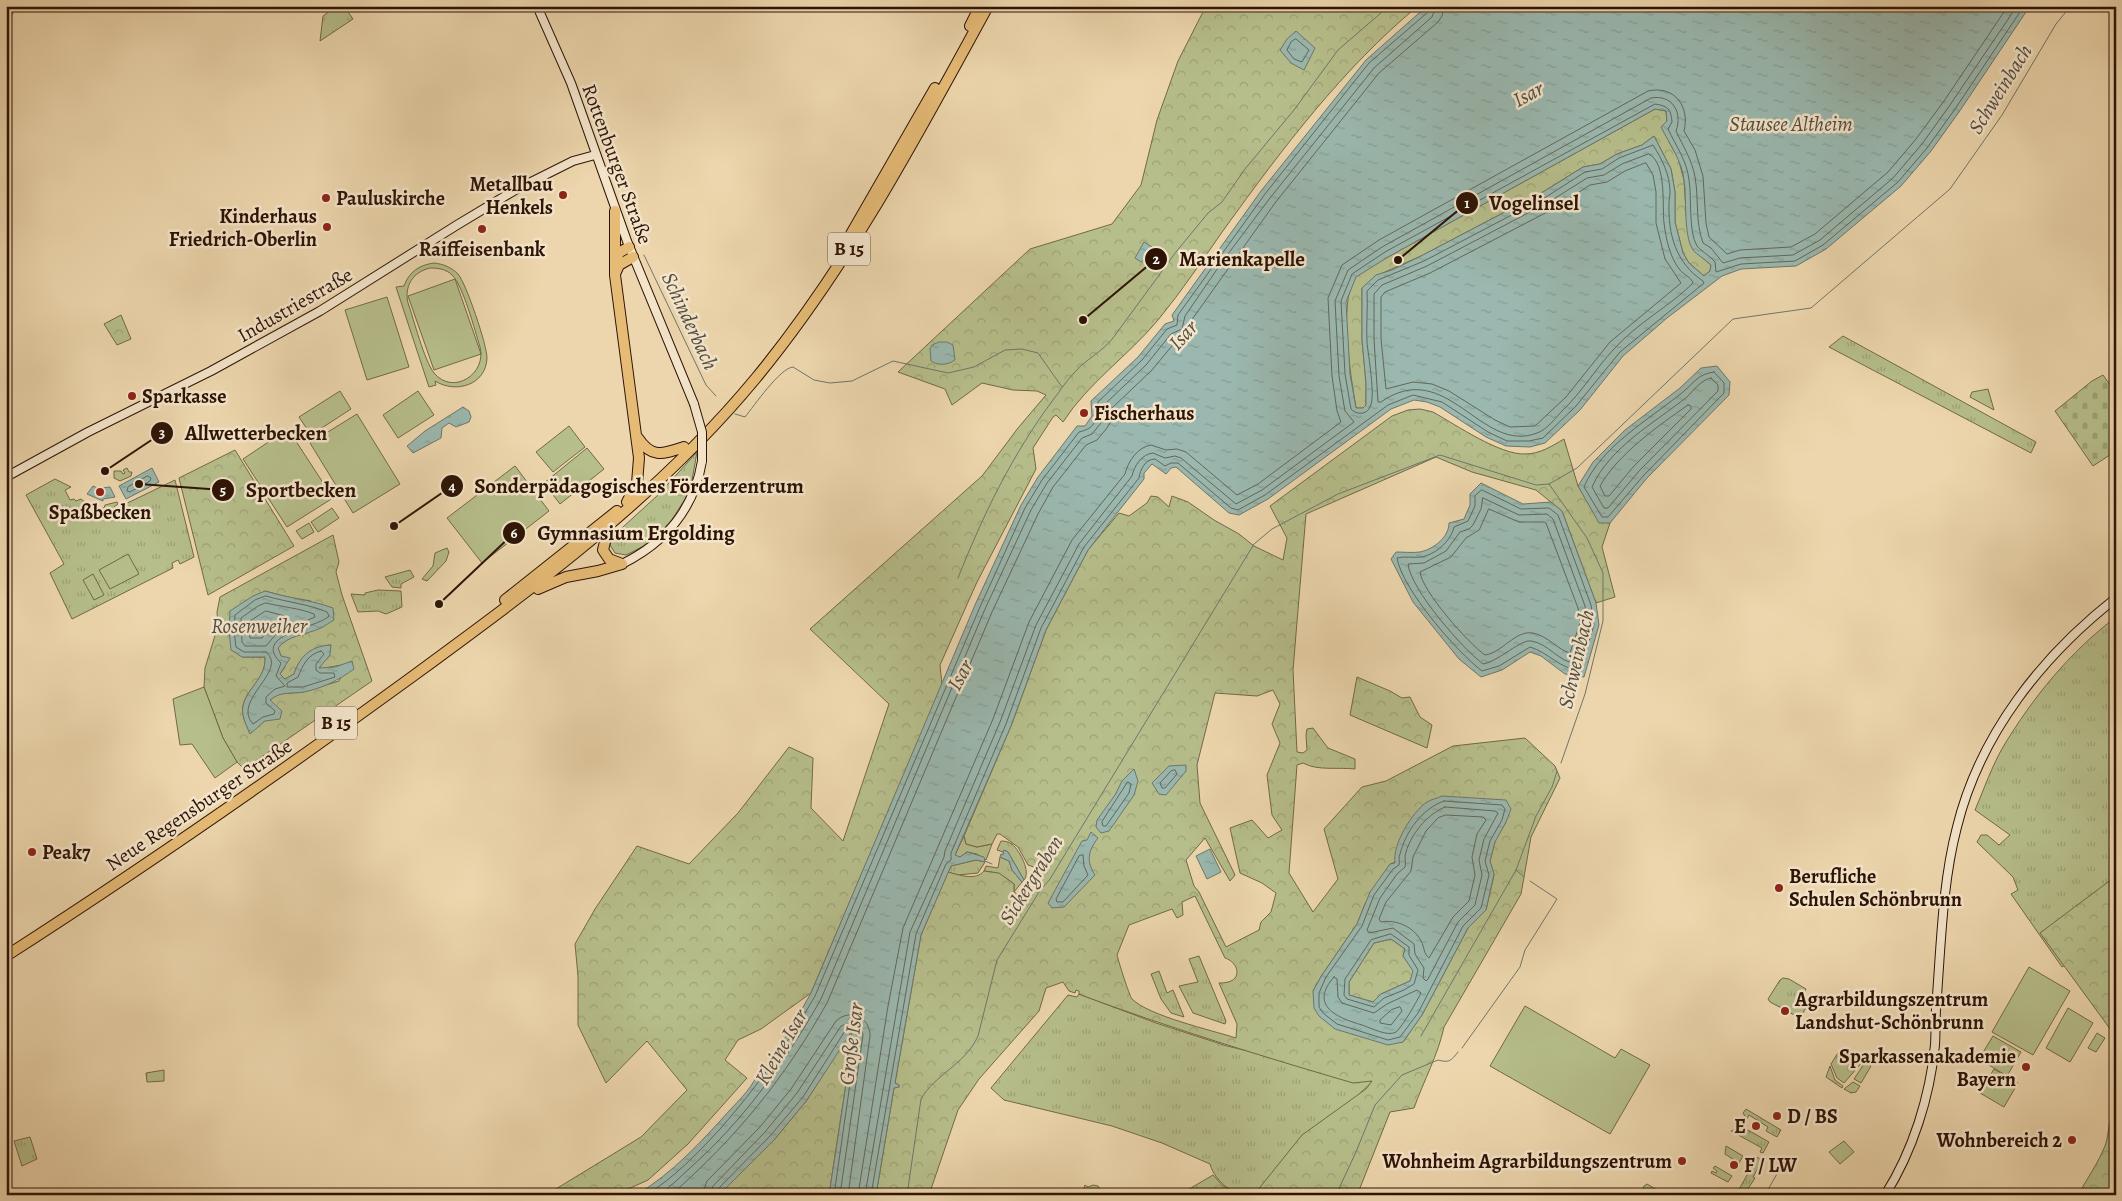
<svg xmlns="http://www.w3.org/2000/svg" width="2122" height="1201" font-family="Alegreya,serif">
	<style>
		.grass { fill: url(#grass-tufts); stroke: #726848 }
		.forest { fill: url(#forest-crowns); stroke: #726848; fill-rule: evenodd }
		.cemetery { fill: url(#cemetery-stones); stroke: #726848 }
		.garden { fill: #b6be8b; stroke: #726848; fill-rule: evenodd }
		.water { fill: url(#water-ripples); stroke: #6e766b; fill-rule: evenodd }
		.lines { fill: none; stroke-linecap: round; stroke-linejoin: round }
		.shore { stroke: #64665a; stroke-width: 1 }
		.stream { stroke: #6e766b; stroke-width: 1 }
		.secondary-casing { stroke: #2d1305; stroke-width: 10 }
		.highway-casing { stroke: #2d1305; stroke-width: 12 }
		.secondary { stroke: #f3e4ca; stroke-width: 8 }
		.highway { stroke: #e6bb76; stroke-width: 10 }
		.rail { stroke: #2d1305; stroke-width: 1; stroke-dasharray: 9 9; stroke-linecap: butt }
		.secondary-bridge-casing { stroke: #2d1305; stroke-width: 10; stroke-linecap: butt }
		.secondary-bridge { stroke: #f3e4ca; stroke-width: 8 }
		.poi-dot { fill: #8f2418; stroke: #f3e4ca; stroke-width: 2 }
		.labels { text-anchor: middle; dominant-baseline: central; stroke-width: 5; stroke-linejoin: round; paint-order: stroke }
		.shield { fill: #f3e4ca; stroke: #685240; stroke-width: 1 }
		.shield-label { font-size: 19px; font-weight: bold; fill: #2d1305 }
		.street-label { font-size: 20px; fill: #2d1305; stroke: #f3e4ca }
		.poi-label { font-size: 20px; font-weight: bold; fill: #2d1305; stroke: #f3e4ca; text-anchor: start }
		.water-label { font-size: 21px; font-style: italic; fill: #534d40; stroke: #f3e4ca }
		.leader { fill: none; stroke: #2d1305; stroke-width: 2 }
		.callout-dot { fill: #2d1305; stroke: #f3e4ca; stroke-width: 2 }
		.mark-label { font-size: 15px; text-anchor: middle; font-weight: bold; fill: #fff }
		.callout-label { font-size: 21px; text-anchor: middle; font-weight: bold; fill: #2d1305; stroke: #f3e4ca; stroke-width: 5; stroke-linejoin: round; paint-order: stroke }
	</style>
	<defs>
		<pattern id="grass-tufts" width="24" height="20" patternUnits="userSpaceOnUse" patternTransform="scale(1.25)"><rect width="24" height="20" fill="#b6be8b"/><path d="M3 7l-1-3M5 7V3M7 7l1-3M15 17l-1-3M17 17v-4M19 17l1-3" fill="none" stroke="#9da276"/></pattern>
		<pattern id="forest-crowns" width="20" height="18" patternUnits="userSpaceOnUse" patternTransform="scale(1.25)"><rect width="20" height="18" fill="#b6be8b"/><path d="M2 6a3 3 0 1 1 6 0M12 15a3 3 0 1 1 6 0" fill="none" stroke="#9da276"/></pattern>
		<pattern id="cemetery-stones" width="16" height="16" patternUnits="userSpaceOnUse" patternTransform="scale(1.25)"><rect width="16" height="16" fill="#b6be8b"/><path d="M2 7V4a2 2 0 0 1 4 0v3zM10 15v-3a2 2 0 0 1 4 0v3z" fill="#9da276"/></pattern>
		<pattern id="water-ripples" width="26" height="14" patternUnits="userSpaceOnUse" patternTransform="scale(1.25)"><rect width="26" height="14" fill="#9ab8af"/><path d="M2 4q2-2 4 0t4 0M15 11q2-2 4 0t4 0" fill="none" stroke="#859d95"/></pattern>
	</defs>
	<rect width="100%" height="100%" fill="#edd6ad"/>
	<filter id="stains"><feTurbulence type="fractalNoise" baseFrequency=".004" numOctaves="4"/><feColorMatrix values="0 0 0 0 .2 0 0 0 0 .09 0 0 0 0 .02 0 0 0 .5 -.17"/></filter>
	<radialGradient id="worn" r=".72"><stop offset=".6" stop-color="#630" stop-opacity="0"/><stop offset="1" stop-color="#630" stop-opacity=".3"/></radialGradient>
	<path class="grass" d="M337,6H344L353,19L320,41L323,16Z
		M1843,336L2036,442L2031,453L1829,347Z
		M697,452L691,486L685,499L668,526L646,545L626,555L615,553L610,545L611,538L658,495Z
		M127,468L129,472H132L131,476L120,481L114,478V471H121L123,474L125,473L123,470Z
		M55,479L71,487L65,490L70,500L74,499L76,501L81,499L94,509L104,508L105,505L117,502L118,504L114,507L115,509L175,480L194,557L180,564L178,560L172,563L173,568L72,619L50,573L64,564L26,495Z
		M447,548L449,552L446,561L427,581L422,579L433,566L435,553Z
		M410,570L414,577L401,584V588L392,587L385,577Z
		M378,590L401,591L402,607L386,614L378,611L358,612L351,594L365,595V593Z
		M2116,617V1030L2067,964L2062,967L2011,894L2018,890L2013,877L1977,842L1981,835H1987L1999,845L2010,835L1975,810C1984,789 1992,766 2003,747C2033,697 2070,652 2116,617Z
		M964,836L966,844L977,847L992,844L986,860L977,854L967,852L960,857H956L955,855Z
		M1001,841C1005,841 1009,842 1012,844C1020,851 1031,872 1024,880L1008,852L1004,850L1003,852L997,850Z
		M1000,857L1009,861L1012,870L1022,882L1014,892V884C1004,876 997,872 984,871L986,866L998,868Z
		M976,860L985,862L978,873L958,875L948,872L951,866Z
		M1199,956L1226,1021L1225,1024L1193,1013L1179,986L1198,982L1189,959Z
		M1159,971L1167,993L1173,990L1184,1017L1171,1013L1161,999L1151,974Z
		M1783,978L1789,979L1806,989L1801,999L1808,1004L1800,1018L1770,1002L1768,999L1780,980Z
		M1079,994L1156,1023L1227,1046L1373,1081L1257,1191C1237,1201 1215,1182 1210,1164L1162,1143L1112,1126L1004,1100L991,1088L1068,995L1077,997Z
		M1841,1048L1864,1060L1844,1083L1837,1078L1831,1064Z
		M1866,1061L1871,1066L1861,1083L1854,1079Z
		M1830,1066L1835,1080L1843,1086L1842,1088L1826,1077Z
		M1853,1082L1860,1086L1856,1092L1851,1093L1844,1089Z
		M1746,1109L1781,1130L1777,1137L1766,1131L1768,1127L1749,1115L1747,1119L1743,1113Z
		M1736,1129H1746L1769,1142L1763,1153L1760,1152L1762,1148L1731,1131Z
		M30,1137L37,1159L22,1166L14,1141Z
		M1726,1146L1743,1156L1739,1163L1725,1154Z
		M1757,1157L1764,1162L1762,1161L1753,1177L1755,1178L1744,1195H1736Z
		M1715,1166L1732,1176L1728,1182L1711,1173L1712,1171L1716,1173L1717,1171L1713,1168Z
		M1647,1184L1666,1195H1655L1645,1189L1641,1195L1644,1186Z
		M1085,1185L1088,1187L1093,1185L1098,1186L1101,1191L1100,1195H1082Z"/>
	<path class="forest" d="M1206,6H1418C1343,68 1282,149 1225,228C1203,259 1182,291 1158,320C1128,356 1088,383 1063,422L1056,415L1053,417L1033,448L1036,469L977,582L940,665L942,685L811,993L761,1029L738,1040L725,1060L747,1078L688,1144L648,1180L615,1195H546L641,1137L687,1090L647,1041L606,1083L578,1025V976L575,944L595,909L637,846L689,864L738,813L789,747L813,758L811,808L843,841L889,704L810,629L982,476L1018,428L1046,395L1037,391L1013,390L982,383L952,405L945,389L898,372L1030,249L1112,224L1141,185L1157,120L1178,61Z
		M1655,109L1666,111L1669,142L1678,158L1684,180L1687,226L1691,241L1693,250L1711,265L1710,271L1704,276L1689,263L1683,253L1675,222V192L1671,169L1654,136L1642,145L1617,154L1600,164L1583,167L1543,192L1421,256L1376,276L1362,288V340L1366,383V405L1363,408H1356C1351,377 1338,304 1355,278C1360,271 1380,262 1388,257Z
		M121,315L131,339L117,345L104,324Z
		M1988,389L1994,410L1970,397L1972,392Z
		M1420,409L1433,412C1456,425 1500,455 1525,454C1540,454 1552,446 1564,439L1578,486L1599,522L1610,523L1602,547L1615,597L1596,603L1562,511L1536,490L1472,472L1436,457L1306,514L1293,670L1297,752L1303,753L1307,750L1306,735L1307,729L1313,728L1328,748L1355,759V769C1338,767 1317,771 1303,763L1297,765L1289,873L1313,912L1338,879L1324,829L1362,787L1386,781L1453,746L1525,738L1555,766L1560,778L1531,837L1521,894L1444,1027C1438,1055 1424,1080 1414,1108L1390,1112L1360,1188L1353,1195H1251L1257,1191L1302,1135L1366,1089L1372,1081L1353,1083C1261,1056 1170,1028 1081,995L1079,994V991L1076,990L1075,993L1069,991L1063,982L1046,988L1039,1011L979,1079L958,1110L929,1195H876L894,1088L899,1087V1085L895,1083L921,935L948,872C959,875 976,881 984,871L999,873L1014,884V892L1025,899L1042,878L1034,867L1028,865L1018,847L1000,834H997L992,844L977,847L966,844L964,836L1011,726L1046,630L1088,550L1119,513L1129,516L1147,503L1151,496L1158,497L1169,507L1172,496L1188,502L1214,520L1239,534L1254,546L1283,560L1287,538L1270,506L1392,416L1408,410ZM1273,690L1280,704L1272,724L1280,743L1267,775L1272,815L1282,830L1268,838L1252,820L1230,828L1240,873L1262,883L1276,893L1271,912L1261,922L1259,930L1226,947L1199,892L1194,886L1186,860L1205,838L1230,881L1235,875L1200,803L1197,765L1215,693L1257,696ZM1506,822L1495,841L1490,861L1494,875L1486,910L1468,928L1422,1015L1403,1042L1313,991L1322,975L1357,924L1365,904L1390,864ZM1195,896L1225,958C1232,960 1241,969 1235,978C1232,982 1225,983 1219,983L1237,1024L1236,1038C1211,1030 1149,1016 1132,999C1129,995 1119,963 1117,955L1129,925L1172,909L1177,918L1183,915L1182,902Z
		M235,450L294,546L208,595L179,478Z
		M333,535L339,562L336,572L342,595L372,681L244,769L237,762L223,738L204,687L205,668L218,626L217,612L220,597ZM265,591L287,597L311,601L320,628C306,632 287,636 278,648L285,667L280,674L285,679L294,674C299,657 313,646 331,645L319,669L347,664L339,681L303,692L278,694L270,700L250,734C248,728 244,721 243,715C239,691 267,682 265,657H242Z
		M1357,677L1390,691L1402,698L1410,697L1420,717L1432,725L1427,748L1350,715Z
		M2116,876V1037L2040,933Z
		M1391,939L1405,949L1403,956L1414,971L1410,981L1381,994L1373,1002L1349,995V982L1374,943Z
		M852,1029L847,1078L829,1195H719L774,1140L807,1100Z
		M164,1070V1081L147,1082L146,1073Z
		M2116,1108V1195H2078C2087,1179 2098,1163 2105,1146C2110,1133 2107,1119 2116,1108Z
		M1213,1175L1223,1186L1241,1195H1179Z"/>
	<path class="cemetery" d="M2103,375L2116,393V451L2093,466L2055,411L2092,381Z"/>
	<path class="garden" d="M434,263C443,264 451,267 458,274C466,283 487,345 487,358C486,385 456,394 435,381L436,385L429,387L396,287L404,286C409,272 419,265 434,263ZM430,268C438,268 446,269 452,275C463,285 475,331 480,347C487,374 453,396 434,373C424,360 414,320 408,303C404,286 413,272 430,268Z
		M455,279L481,354L434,370L408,296Z
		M387,297L409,367L367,380L345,310Z
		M340,391L351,409L311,435L299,417Z
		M418,391L434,415L398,438L383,415Z
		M357,414L400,484L353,513L310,443Z
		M569,426L585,447L553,472L536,452Z
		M288,429L333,498L287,527L243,459Z
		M587,448L604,469L560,504L544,483Z
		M515,466L549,511L482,563L447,518Z
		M332,508L339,518L318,532L311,522Z
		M309,523L314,532L302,539L296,531Z
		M128,554L139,574L110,589L99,570Z
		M93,574L104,595L94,600L83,580Z
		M204,687L223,738L237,762L215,778L192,744L180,745L173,699Z
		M2029,967L2070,991L2033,1055L1992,1032Z
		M1525,1006L1615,1058L1621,1049L1650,1065L1610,1134L1490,1066Z
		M2068,1008L2093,1023L2070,1062L2046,1048Z
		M2097,1033L2105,1038L2096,1052L2088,1048Z
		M1993,1036L2021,1052L2007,1076L1979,1059Z
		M1994,1069L2018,1083L2004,1107L1980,1093Z
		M1844,1141L1854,1152L1840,1164L1829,1152Z"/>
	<path class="water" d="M1427,6H2030L1959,112L1931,151L1901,186L1826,249L1796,266L1741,269L1722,276L1667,318L1623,356L1580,410L1545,443L1530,447L1506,446L1486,437L1440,407L1427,402L1414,400L1391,409L1268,499L1239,515L1229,513L1176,467L1171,468L1166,474L1152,464L1144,473V479L1088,550L1046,630L1011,726L955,855L960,857L967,852L984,857L985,862L976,860L951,866L921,935L895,1083L899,1085V1087L894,1088L876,1195H829L847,1078L852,1031L807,1100L774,1140L719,1195H636C673,1173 701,1142 730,1110C741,1098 754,1086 759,1070L764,1069L789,1032L811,993L975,605L1021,505L1038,477L1077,426H1085L1092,416L1091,401L1138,357L1165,324L1174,321L1172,315L1261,191L1366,60ZM1655,109L1666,111L1667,121L1661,127C1670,145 1682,161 1684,180C1687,198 1683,235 1693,250C1696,254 1706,260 1711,265L1710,271L1704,276L1689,263L1683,253L1675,222V192L1671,169L1654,136L1642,145L1617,154L1600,164L1583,167L1543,192L1421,256L1392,270L1376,275L1362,288V340L1366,383V405L1363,408H1356L1350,374L1346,302L1356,277L1388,257Z
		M1296,31L1315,48L1304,70L1291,63L1280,50L1287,39Z
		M1144,242L1152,247L1149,256L1141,262L1135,258Z
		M939,342H947L953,345L955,360C948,365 938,366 931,361L930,349L932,345Z
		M1717,366L1730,382L1729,395L1647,478L1610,523H1599L1578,486L1593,462L1625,430L1680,388L1701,368Z
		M463,407L469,411L471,417L469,422L456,427L449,423L442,428L441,438L413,453L407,446L425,431Z
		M152,468L159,482L126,499L119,486Z
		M1481,483L1523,504L1551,502L1562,511L1596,603L1599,625L1584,677L1565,674L1541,656L1530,652L1502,670L1481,677L1459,659L1413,602L1391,559L1396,552C1403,552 1412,553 1420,552C1434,549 1449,537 1449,523L1464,519L1470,505V494Z
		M93,486L102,490V488L110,487L115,497L103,499V501L87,494Z
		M265,591C288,598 311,600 333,608L334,620C330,622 325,626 321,628C306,635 288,635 278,648L281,656L290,658L280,674L285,679L294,674C300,655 312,646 331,645L330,655L319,668L335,667L352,661L354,669C339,680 323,688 304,692C291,694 281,691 270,700L282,711L280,719L265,721L250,734C248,728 244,722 243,715C239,692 267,681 265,657H242L231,650L229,631L230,611L253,596Z
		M1186,765V771L1166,795L1159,794L1152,783L1169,766Z
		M1134,769L1138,781L1134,795L1109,831L1101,833L1096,827L1097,820L1115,795L1122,781Z
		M1442,796L1506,800L1511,809L1506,822L1495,842L1490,861L1494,874L1486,910L1468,928L1422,1015L1403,1042L1388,1045L1335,1029L1319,1016L1314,1008L1313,991L1322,975L1357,924L1370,892L1390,864L1395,863C1392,845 1412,812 1427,802C1432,799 1438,798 1442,796ZM1391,939L1405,949L1403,956L1413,971L1410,981L1381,994L1373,1002L1349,995V982L1374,943Z
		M1091,832L1098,838C1088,851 1086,861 1095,875L1064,907L1052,908L1048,903L1082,841L1087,840Z
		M1210,849L1221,872L1207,879L1196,856Z
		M1004,850L1008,852L1024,880L1022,882L1012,870L1009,861L1000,857L1001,854H1004L1003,852Z"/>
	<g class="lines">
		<path class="shore" d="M1296,39L1309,50L1302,62L1294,59L1287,50L1291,42Z
			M1649,154C1667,163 1662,206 1664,223C1666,239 1670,258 1680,270C1684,275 1691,277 1693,283C1669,307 1637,323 1614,349C1596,368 1582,392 1563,410C1556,417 1547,430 1537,433C1481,455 1447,356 1381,402H1378L1374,339V294L1382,285L1427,266L1549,202L1587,178L1604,175L1622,164Z
			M1646,163L1653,175L1656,192V223L1665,259L1681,283L1610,342L1566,397L1535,426L1510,427L1495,420L1449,391L1432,384L1413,382L1386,389L1381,339V297L1385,292L1430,273L1553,209L1590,185L1607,182L1625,171Z
			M1714,372L1724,383V393L1644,475L1608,517H1602L1584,487C1601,446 1650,419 1683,392C1695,382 1698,374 1714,372Z
			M1711,378L1718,385V391L1639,471L1608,508H1604L1592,487C1610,447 1654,423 1687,397C1694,390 1701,380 1711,378Z
			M1688,405L1691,406V409L1634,466L1609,496H1605L1600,486C1618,454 1658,426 1688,405Z
			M148,476L151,478L150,481L130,492L127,491L128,487Z
			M1482,490L1521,509L1549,508L1558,515L1591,605L1594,625L1580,670C1561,670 1548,652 1530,647L1499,666L1482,671C1457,652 1402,589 1397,558C1404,556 1413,558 1421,557C1435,555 1451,541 1454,527L1468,521L1475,506V496Z
			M1483,498L1519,515L1547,514L1553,519L1585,606L1587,624L1575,663C1560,663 1548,643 1531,641C1521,639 1499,661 1483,664C1462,648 1411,590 1408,564L1424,563L1446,551L1460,532L1469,529L1473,525L1481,509Z
			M1489,509L1519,522H1544L1546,523L1578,608L1580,623L1570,653C1558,650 1548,636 1533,633C1515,630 1502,653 1485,655C1468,643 1422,591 1420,572L1451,557L1466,538L1479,530Z
			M266,596C286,602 308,604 327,612L329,616C316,629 251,634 281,663L276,676L285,686L275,689L266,697V703L275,711L274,714L263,717L253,724C231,700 289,671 266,652H244L236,647L234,631L235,615L255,600Z
			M266,603C282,607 299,608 314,614L315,617L277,633L266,646H245L242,642L241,618L258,606Z
			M266,611L285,616L286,619L271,627L262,638H250L249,622Z
			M321,651L324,654L316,664V670L320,673H334L335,677L303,687H287V683L298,677C303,665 307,655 321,651Z
			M1175,770L1177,774L1165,788H1162L1160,783L1171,771Z
			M1128,782L1131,784L1129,793L1106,826H1103L1102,822Z
			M1444,801L1502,805L1505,809L1502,820L1490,841L1485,861L1489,875L1481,908L1463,926L1418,1013L1400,1037L1388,1040L1337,1024L1323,1013L1319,1007V993L1326,977L1362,926L1374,895L1393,869L1399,865C1400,861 1398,858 1400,854C1406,831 1422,809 1444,801Z
			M1445,807L1495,811L1498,813L1484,839L1479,860L1482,875L1475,905L1458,922L1428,979L1426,981L1423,978L1424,968L1415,954L1414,944L1393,928L1369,933L1367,930L1380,898L1397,874L1405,867C1406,863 1405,860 1405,856C1409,836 1427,814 1445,807Z
			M1446,815L1483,817L1486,820L1477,834L1472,857L1475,875L1469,901L1453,917L1429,958C1423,953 1425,948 1421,941C1414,927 1396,919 1381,922L1379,919L1386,902L1411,871L1413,857L1426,831L1438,818Z
			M1083,855L1084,866L1088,875L1063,902H1057L1056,899L1079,856Z
			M1391,934L1409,947V955L1418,970L1414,984L1404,990L1384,998L1374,1007L1347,999L1344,995L1345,979L1371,940Z
			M1334,977L1337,979L1338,997L1342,1003L1374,1013L1387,1004L1417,990L1421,993C1417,1001 1403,1026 1396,1032C1388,1037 1371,1028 1362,1025C1338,1018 1308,1006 1334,977Z
			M1400,1007L1402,1011L1391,1025L1380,1023V1020L1391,1010Z
			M646,1195C674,1178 698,1153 720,1129C757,1087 787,1045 815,996L980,607L1025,508L1042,480L1079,432C1097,428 1097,418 1098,402L1142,360L1167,329L1177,325L1178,315L1265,194L1369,63L1428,12L1430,6
			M658,1195C670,1188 680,1177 690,1168C744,1120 786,1061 821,999L985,609L1031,510L1047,483L1082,438L1092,434L1101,423L1104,405L1146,365L1171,334L1182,329L1185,316L1222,262L1270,198L1374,68L1432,17L1436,6
			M671,1195C737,1137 784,1079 827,1003L992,612L1038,514L1053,487L1086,445L1097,440L1107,428L1111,421L1112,408L1152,370L1176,341L1187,334L1191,327L1193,318L1275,203L1379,73L1438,22L1442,16L1444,6
			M702,1195L707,1181L760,1127L791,1089L836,1021C850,1008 870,1017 870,1036L848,1195
			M710,1195L713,1186L765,1132L797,1093L841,1026L851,1022L860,1026L863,1035L840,1195
			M716,1195L717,1190L770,1136L803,1097L845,1031L851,1028L856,1031L857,1035L834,1195
			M858,1195L888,1006L903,928L993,719L1029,622L1072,540L1125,474C1128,461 1138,447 1151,445L1166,450L1177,449L1186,452L1237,495L1258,484L1341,422L1337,411L1332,376L1328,298L1342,265L1379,240L1648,91C1675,85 1690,107 1684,131L1695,150L1703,176L1706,223L1709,237L1727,254L1740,250L1791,247L1815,234L1888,172L1916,139L1944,101L2008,6
			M865,1195L910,932L944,857L945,851L1000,722L1036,625L1079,544L1132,476C1134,466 1142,454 1153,453L1165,458L1175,456L1181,458L1236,504L1262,490L1354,422L1345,411L1339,376L1335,301L1348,270L1382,247L1651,98C1672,94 1683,112 1676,131C1683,146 1692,160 1695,177C1699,199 1695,221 1703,243L1711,248L1723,263L1740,258L1793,255L1820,240L1893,178L1922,144L1950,105L2017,6
			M871,1195L916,934L946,864L951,860V853L1006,724L1041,628L1084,547L1139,478C1140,470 1145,459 1155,459L1165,466L1171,463H1178L1231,508L1238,510L1265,495L1388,405L1413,395L1442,402L1488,432L1507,441H1529L1543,438L1576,406L1620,352L1704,283L1703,281C1676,263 1668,235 1669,203C1669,200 1670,196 1670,192C1670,175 1662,159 1653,145L1619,158L1602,169L1585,172L1546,197L1424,261L1378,280L1367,291C1368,308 1366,325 1367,342C1368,355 1376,397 1370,407C1367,415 1356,415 1351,409L1345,374L1341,301L1352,274L1385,252L1655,104C1668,106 1671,109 1672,122L1668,129C1676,146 1687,161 1689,180C1692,197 1688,231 1697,246C1701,251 1710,256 1715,262L1716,272L1741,264L1795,261L1823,245L1898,182L1927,148L1955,109L2024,6"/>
		<path class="stream" d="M644,255L706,385L716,396
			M735,414L745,417C754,406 780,368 793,367L814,380L830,383L852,381L893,361L948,373L974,367L1005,350L1022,349L1038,353L1062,387
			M1549,484L1587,538L1603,573V621L1585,694L1561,763
			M958,578C983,515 1012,455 1053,400C1060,391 1066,381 1074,373C1086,359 1102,352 1113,338L1176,252L1208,213L1222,202L1245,169L1294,110L1338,50L1389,6
			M985,861L992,864
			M1516,870L1524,877
			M1027,884L1033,890L1038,892
			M1421,1036L1516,870L1536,816L1552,787L1557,771
			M1462,1048L1520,967L1525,950L1557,899L1530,881
			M907,1195L921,1099C935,1074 965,1065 978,1036L997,960L1039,892L1050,879L1254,544L1272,529L1338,494L1440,455L1536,485L1549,484L1577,468L1733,319L1811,308L1950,189L2002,115L2056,24L2069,8L2075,6
			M1336,1195L1356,1152L1375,1105L1402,1075L1438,1060C1449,1063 1451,1061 1458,1052
			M1765,1195L1786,1158"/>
		<defs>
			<path id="secondary" d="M537,6L571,83L627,241L694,404
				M6,477L88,432L211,371L320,311L457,225L517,189L573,161L595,155
				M622,564C666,542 694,510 702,461
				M1885,1195C1913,1151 1930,1096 1935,1045C1936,1029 1935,1012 1937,996C1941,941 1943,880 1957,827C1980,734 2042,656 2116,598"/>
			<path id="highway" d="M970,26L980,6
				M615,211V275L639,458L637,483L627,502
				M851,234L935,88
				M615,258L620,252L629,247
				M615,274L619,265L633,257
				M638,438C652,459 663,454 684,447
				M608,529L603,550L609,559L622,564
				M538,589L566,577L598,571L622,564
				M505,600L617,511
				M6,956C143,868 277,775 409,679C533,588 657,498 756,378C849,265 918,134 988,6"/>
		</defs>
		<use href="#secondary" class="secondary-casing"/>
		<use href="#highway" class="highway-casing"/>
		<use href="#secondary" class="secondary"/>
		<use href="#highway" class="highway"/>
		<path class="rail" d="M6,18L24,6"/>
		<defs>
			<path id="secondary-bridge" d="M694,404L702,432V461"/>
		</defs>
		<use href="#secondary-bridge" class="secondary-bridge-casing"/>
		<use href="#secondary-bridge" class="secondary-bridge"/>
	</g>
	<g class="poi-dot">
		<circle cx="563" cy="195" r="5"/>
		<circle cx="326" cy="198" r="5"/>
		<circle cx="327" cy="227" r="5"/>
		<circle cx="482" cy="229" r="5"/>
		<circle cx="132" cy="396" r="5"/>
		<circle cx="1084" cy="413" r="5"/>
		<circle cx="100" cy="492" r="5"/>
		<circle cx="32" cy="852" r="5"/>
		<circle cx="1779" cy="888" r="5"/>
		<circle cx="1785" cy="1011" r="5"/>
		<circle cx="2026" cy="1067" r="5"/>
		<circle cx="1777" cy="1116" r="5"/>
		<circle cx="1756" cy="1126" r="5"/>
		<circle cx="2072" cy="1140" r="5"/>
		<circle cx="1682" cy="1161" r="5"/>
		<circle cx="1734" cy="1165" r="5"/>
	</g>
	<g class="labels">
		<g class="shield">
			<rect x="828" y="232.5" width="42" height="33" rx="4"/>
			<rect x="315" y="706.5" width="42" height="33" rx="4"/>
		</g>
		<g class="shield-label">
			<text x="849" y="249">B 15</text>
			<text x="336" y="723">B 15</text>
		</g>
		<g class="street-label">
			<text transform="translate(617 164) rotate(70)">Rottenburger Straße</text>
			<text transform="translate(295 305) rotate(-30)">Industriestraße</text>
			<text transform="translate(199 805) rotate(-34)">Neue Regensburger Straße</text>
		</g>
		<g class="poi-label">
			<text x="553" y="184" text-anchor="end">Metallbau<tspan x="553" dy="23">Henkels</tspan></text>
			<text x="336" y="198">Pauluskirche</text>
			<text x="317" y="216" text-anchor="end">Kinderhaus<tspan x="317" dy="23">Friedrich-Oberlin</tspan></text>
			<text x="482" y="249" text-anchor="middle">Raiffeisenbank</text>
			<text x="142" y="396">Sparkasse</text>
			<text x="1094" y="413">Fischerhaus</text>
			<text x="100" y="512" text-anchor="middle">Spaßbecken</text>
			<text x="42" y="852">Peak7</text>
			<text x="1789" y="876">Berufliche<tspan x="1789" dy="23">Schulen Schönbrunn</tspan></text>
			<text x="1795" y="999">Agrarbildungszentrum<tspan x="1795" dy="23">Landshut-Schönbrunn</tspan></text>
			<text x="2016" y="1056" text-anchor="end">Sparkassenakademie<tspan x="2016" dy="23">Bayern</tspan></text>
			<text x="1787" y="1116">D / BS</text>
			<text x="1746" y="1126" text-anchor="end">E</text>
			<text x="2062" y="1140" text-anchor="end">Wohnbereich 2</text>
			<text x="1672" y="1161" text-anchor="end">Wohnheim Agrarbildungszentrum</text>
			<text x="1744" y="1165">F / LW</text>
		</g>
		<g class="water-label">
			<text transform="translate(2000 89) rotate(-58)">Schweinbach</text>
			<text transform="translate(1528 94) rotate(-28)">Isar</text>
			<text x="1791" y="124">Stausee Altheim</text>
			<text transform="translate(690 321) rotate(65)">Schinderbach</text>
			<text transform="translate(1183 335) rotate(-48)">Isar</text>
			<text x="259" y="626">Rosenweiher</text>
			<text transform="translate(1576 659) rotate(-77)">Schweinbach</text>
			<text transform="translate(960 675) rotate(-61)">Isar</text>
			<text transform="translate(1031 880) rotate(-58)">Sickergraben</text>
			<text transform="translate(851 1044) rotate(-83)">Große Isar</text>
			<text transform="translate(781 1047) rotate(-60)">Kleine Isar</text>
		</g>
	</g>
	<path class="leader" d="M1398 260L1467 203M1083 320L1156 259M105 471L162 433M394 526L452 486M139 484L223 490M439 604L514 533"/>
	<g class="callout-dot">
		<circle cx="1398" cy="260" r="5"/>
		<circle cx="1083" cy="320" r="5"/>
		<circle cx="105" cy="471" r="5"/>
		<circle cx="394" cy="526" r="5"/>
		<circle cx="139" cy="484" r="5"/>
		<circle cx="439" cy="604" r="5"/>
		<circle cx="1467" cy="203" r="12"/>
		<circle cx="1156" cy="259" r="12"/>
		<circle cx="162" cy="433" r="12"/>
		<circle cx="452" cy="486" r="12"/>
		<circle cx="223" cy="490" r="12"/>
		<circle cx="514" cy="533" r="12"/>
	</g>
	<g class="mark-label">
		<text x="1467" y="208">1</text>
		<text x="1156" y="264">2</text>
		<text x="162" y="438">3</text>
		<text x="452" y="491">4</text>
		<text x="223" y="495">5</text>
		<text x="514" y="538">6</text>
	</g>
	<g class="callout-label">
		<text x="1534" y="210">Vogelinsel</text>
		<text x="1242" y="266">Marienkapelle</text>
		<text x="256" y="440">Allwetterbecken</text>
		<text x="639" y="493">Sonderpädagogisches Förderzentrum</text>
		<text x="301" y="497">Sportbecken</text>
		<text x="636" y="540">Gymnasium Ergolding</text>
	</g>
	<rect width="2122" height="1201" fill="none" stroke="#edd6ad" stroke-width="25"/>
	<rect x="8" y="8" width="2107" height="1186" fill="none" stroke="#2d1305" stroke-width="2.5"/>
	<rect x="12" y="12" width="2097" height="1176" fill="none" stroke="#2d1305"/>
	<rect width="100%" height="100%" filter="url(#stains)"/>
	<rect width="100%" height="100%" fill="url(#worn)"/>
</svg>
